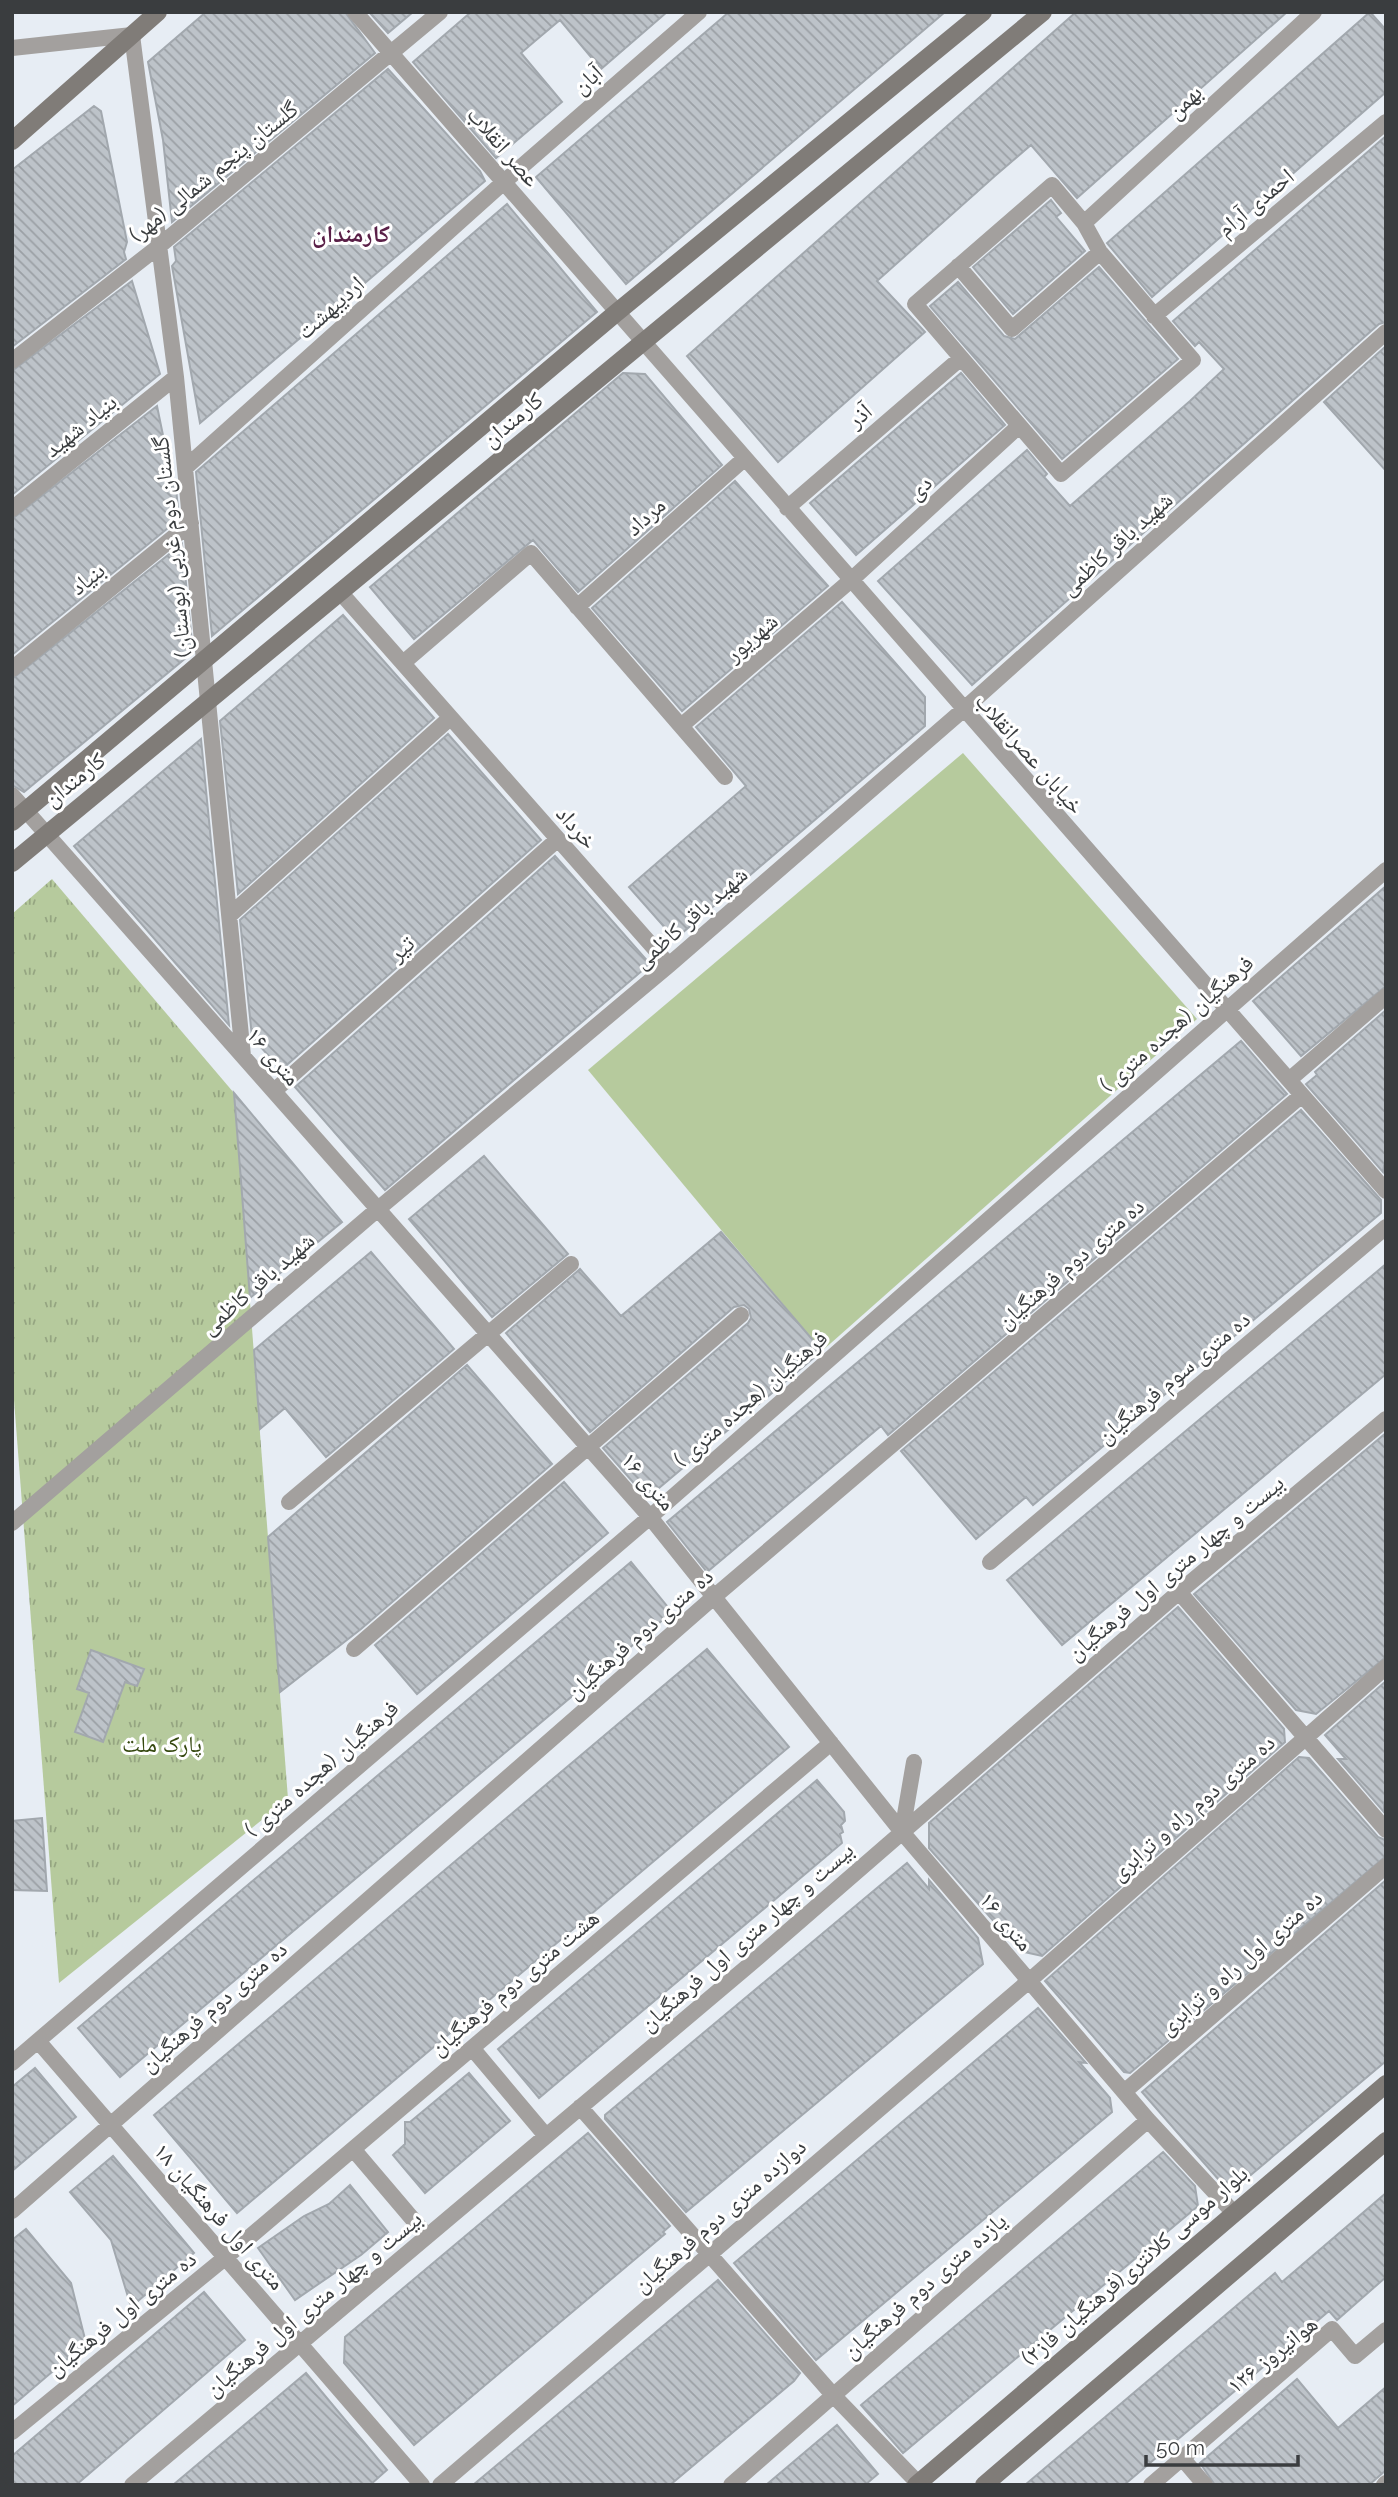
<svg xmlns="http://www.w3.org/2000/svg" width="1398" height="2497" font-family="Raleway,'Noto Naskh Arabic',sans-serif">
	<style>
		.grass { fill: #b6ca9d }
		.park { fill: url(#park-tufts) }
		.building { fill: url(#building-back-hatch); stroke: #a2a8ae; stroke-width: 2 }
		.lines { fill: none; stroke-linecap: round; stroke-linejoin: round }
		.street { stroke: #a3a09e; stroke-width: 16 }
		.secondary { stroke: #807c78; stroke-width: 18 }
		.labels { text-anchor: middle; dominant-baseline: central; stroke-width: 6; stroke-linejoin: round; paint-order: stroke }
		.street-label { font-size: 23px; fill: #3a3d3f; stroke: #fff }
		.park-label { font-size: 23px; fill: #35480f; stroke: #fff }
		.neighbourhood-label { font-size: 24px; font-weight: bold; fill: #591f47; stroke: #fff }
	</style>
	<defs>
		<pattern id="park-tufts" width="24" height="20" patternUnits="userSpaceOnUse" patternTransform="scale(1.75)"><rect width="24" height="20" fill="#b6ca9d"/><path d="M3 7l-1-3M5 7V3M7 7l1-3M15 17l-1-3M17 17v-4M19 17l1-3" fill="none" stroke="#95a581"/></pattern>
		<pattern id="building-back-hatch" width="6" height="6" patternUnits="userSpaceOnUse" patternTransform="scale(1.75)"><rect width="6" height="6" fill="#bdc3c9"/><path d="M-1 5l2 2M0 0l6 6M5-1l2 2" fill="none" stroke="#9ba0a5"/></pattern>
	</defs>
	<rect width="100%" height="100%" fill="#e7edf4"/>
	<path class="grass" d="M963,753L1197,1019L822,1351L588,1070Z"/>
	<path class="park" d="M52,879L234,1093L288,1799L59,1983L12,1374V914Z"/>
	<path class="building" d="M206,12H345L375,53L172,222L163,140L148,62Z
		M369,12H413L388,33Z
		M471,12H667L601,69L560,20L535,41L521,53L562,102L496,158L413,62Z
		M729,12H945L626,284L536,177Z
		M1076,12H1287L1077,198L1031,145L996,175L877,281L925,332L778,462L687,356Z
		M1370,12L1386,30V92L1152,297L1107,243Z
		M388,69L480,171L485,181L200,423L172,266L176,261L174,247Z
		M94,106L101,111L127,242L124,252L126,259L12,347V170Z
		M1386,136V322L1379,324L972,685L878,581L1027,450L1047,474L1044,477L1070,506L1190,401L1224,369L1199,342L1195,346L1173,321Z
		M1051,200L1061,213L1056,217L1085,251L1013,314L973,267Z
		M507,204L597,312L212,636L196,472Z
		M1099,267L1178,359L1062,459L930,306L958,282L1004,336L1015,339Z
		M132,281L160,374L12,495V371Z
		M1386,346V471L1324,402Z
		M623,373L645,374L722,465L578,592L533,540L414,639L370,587Z
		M961,373L1005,425L856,555L810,503Z
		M157,406L174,489L176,488L179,519L12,655V519Z
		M735,481L828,586L682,711L592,608Z
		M182,544L193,652L24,792L12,785V679Z
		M842,602L925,697V726L675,939L629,887L746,786L696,727Z
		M343,615L434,718L238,894L220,721Z
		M448,734L541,840L281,1070L252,1037L240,920Z
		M201,739L229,1025L74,846Z
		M555,856L650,964L385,1190L295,1087Z
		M1386,886V986L1301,1056L1253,1001Z
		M1386,1010V1168L1384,1166L1383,1172L1306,1084L1317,1075L1315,1072Z
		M1241,1041L1287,1094L888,1435L881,1426L707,1572L667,1522Z
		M234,1093L342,1222L250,1298L241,1181Z
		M1301,1110L1381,1200V1213L1033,1505L1026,1497L976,1539L901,1451Z
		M484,1156L568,1254L492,1317L409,1219Z
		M721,1232L822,1351L647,1498L603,1448L748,1323L751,1318L749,1309L744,1305L734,1307L590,1432L506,1333L580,1269L621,1316Z
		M371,1252L454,1349L326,1457L285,1408L260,1429L254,1350Z
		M1386,1264V1374L1062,1645L1007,1580Z
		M467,1365L552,1464L361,1629L280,1692L268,1537Z
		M1386,1433V1657L1316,1714L1296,1710L1194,1594Z
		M564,1482L608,1533L417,1694L375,1645Z
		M631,1562L672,1612L120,2077L78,2028Z
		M1178,1607L1284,1729L1285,1742L1042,1956L1020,1951L929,1848V1823Z
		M707,1649L789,1747L237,2213L154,2115Z
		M91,1650L144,1669L137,1686L125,1682L103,1742L75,1732L89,1693L77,1689Z
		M1386,1681V1807L1384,1804V1812L1338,1759H1346L1325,1735Z
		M1299,1757L1309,1758L1378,1837L1385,1840L1386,1856L1130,2073L1124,2072L1045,1981Z
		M817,1780L844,1812L845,1821L841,1825L843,1832L840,1834L842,1843L539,2098L498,2049Z
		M42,1818L47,1891L12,1890V1821Z
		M907,1863L929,1889V1880L978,1938L983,1964L686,2212L605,2119V2115Z
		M1386,1880V2061L1233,2190L1226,2188L1142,2092Z
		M1038,2008L1086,2063L1079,2062L1110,2098L1112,2112L816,2360L734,2263Z
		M35,2068L76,2117L12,2171V2087Z
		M469,2073L510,2121L425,2193L393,2155L405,2144V2122H410Z
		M588,2133L670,2226L663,2232L665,2234L414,2445L344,2363L345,2337Z
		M1163,2152L1195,2186L1198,2206L903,2453L861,2405Z
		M113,2156L194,2253L131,2307L111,2240L70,2192Z
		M350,2185L388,2232L361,2255L295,2300L258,2248L304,2216L329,2204Z
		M1386,2193V2277L1337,2320L1329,2311L1124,2485H1025L1275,2273L1282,2282Z
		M26,2229L71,2283L86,2343L12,2406V2240Z
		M718,2280L800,2373L794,2381L670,2485H473Z
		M204,2292L245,2340L76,2485H12V2456Z
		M306,2373L387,2470L370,2485H173Z
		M1297,2379L1338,2428L1386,2387V2470L1369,2485H1215L1200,2463Z
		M837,2425L878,2474L865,2485H766Z"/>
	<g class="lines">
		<path class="street" d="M355,12L1386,1191
			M12,48L132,35L176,377L243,1056
			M1052,185L1084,223L1100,252L1193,360L1061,474L915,304Z
			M1084,223L1314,12
			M958,266L1012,329L1100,252
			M1154,316L1386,122
			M12,361L158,247L440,12
			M185,468L505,181L699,12
			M787,508L961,358
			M12,509L176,377
			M340,592L669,965
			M577,607L744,459
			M403,663L531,553L725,777
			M12,669L191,523
			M681,726L850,581L1019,426
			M12,795L650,1517L902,1832L1148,2120L1233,2212
			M230,915L450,718
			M1289,1080L1386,996
			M274,1091L558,839
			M289,1502L571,1264
			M12,1523L378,1209L669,965L963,710L1386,332
			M990,1562L1386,1227
			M1179,1592L1386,1830
			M354,1649L741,1315
			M902,1832L914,1762
			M38,2041L422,2485
			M472,2048L546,2136
			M12,2063L650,1517L1386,870
			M1124,2092L1386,1866
			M580,2107L833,2395L918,2483
			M353,2149L427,2236
			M12,2211L715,1596L1302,1095
			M12,2432L226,2257L831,1743
			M1182,2458L1205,2485
			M132,2485L748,1966L1179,1592L1386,1419
			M440,2485L1029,1981L1386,1667
			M731,2485L1148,2120
			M1151,2485L1332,2329L1355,2356L1386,2330
			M1384,2485L1386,2483"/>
		<path class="secondary" d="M12,141L158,12
			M12,822L616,313L983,12
			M12,863L1043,12
			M916,2485L1386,2084
			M984,2485L1386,2141"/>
	</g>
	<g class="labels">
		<g class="street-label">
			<text transform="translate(587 79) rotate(-41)">آبان</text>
			<text transform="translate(1184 101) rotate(-43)">بهمن</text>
			<text transform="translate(504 146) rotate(49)">عصر انقلاب</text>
			<text transform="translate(213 171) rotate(-39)">گلستان پنجم شمالی (مهر)</text>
			<text transform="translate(1255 202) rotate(-40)">احمدی آرام</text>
			<text transform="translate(330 307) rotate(-42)">اردیبهشت</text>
			<text transform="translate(859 415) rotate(-41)">آذر</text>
			<text transform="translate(512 419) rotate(-40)">کارمندان</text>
			<text transform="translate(80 425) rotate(-39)">بنیاد شهید</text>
			<text transform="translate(919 487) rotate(-43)">دی</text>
			<text transform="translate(645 516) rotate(-42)">مرداد</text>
			<text transform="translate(1116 543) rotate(-42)">شهید باقر کاظمی</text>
			<text transform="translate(171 547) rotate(-96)">گلستان دوم غربی (بوستان)</text>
			<text transform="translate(87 578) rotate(-39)">بنیاد</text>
			<text transform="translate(751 637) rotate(-41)">شهریور</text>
			<text transform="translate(1030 753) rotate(49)">خیابان عصرانقلاب</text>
			<text transform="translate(74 779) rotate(-39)">کارمندان</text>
			<text transform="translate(577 827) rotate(49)">خرداد</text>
			<text transform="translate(690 917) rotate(-41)">شهید باقر کاظمی</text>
			<text transform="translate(401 948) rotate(-42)">تیر</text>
			<text transform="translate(1176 1023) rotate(-41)">فرهنگیان (هجده متری )</text>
			<text transform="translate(274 1056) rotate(49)">۱۶ متری</text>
			<text transform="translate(1070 1263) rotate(-41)">ده متری دوم فرهنگیان</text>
			<text transform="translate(257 1283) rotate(-41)">شهید باقر کاظمی</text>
			<text transform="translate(1173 1377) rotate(-40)">ده متری سوم فرهنگیان</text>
			<text transform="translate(750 1398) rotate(-41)">فرهنگیان (هجده متری )</text>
			<text transform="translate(649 1481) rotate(49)">۱۶ متری</text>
			<text transform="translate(1175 1567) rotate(-40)">بیست و چهار متری اول فرهنگیان</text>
			<text transform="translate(639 1633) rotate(-41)">ده متری دوم فرهنگیان</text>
			<text transform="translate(321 1768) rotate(-41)">فرهنگیان (هجده متری )</text>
			<text transform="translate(1192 1807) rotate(-41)">ده متری دوم راه و ترابری</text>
			<text transform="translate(1007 1921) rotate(50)">۱۶ متری</text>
			<text transform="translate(746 1936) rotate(-41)">بیست و چهار متری اول فرهنگیان</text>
			<text transform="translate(1240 1962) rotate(-41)">ده متری اول راه و ترابری</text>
			<text transform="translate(514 1982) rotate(-40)">هشت متری دوم فرهنگیان</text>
			<text transform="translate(213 2006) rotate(-41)">ده متری دوم فرهنگیان</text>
			<text transform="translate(719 2215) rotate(-41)">دوازده متری دوم فرهنگیان</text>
			<text transform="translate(220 2216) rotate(49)">۱۸ متری اول فرهنگیان</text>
			<text transform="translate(1134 2265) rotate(-41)">بلوار موسی کلانتری(فرهنگیان فاز۲)</text>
			<text transform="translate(924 2285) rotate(-41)">یازده متری دوم فرهنگیان</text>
			<text transform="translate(313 2303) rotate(-40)">بیست و چهار متری اول فرهنگیان</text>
			<text transform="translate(121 2313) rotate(-39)">ده متری اول فرهنگیان</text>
			<text transform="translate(1272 2354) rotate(-39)">هوانیروز ۱۲۶</text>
		</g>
		<g class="park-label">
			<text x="162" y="1743">پارک ملت</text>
		</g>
		<g class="neighbourhood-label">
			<text x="351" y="233">کارمندان</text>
		</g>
	</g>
	<rect width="1398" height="2497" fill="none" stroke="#3a3d3f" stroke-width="28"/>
	<path d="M1146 2455v10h152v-10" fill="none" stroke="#3a3d3f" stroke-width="3.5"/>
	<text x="1156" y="2455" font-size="21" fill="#3a3d3f" stroke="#ffffff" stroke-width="5" paint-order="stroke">50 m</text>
</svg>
